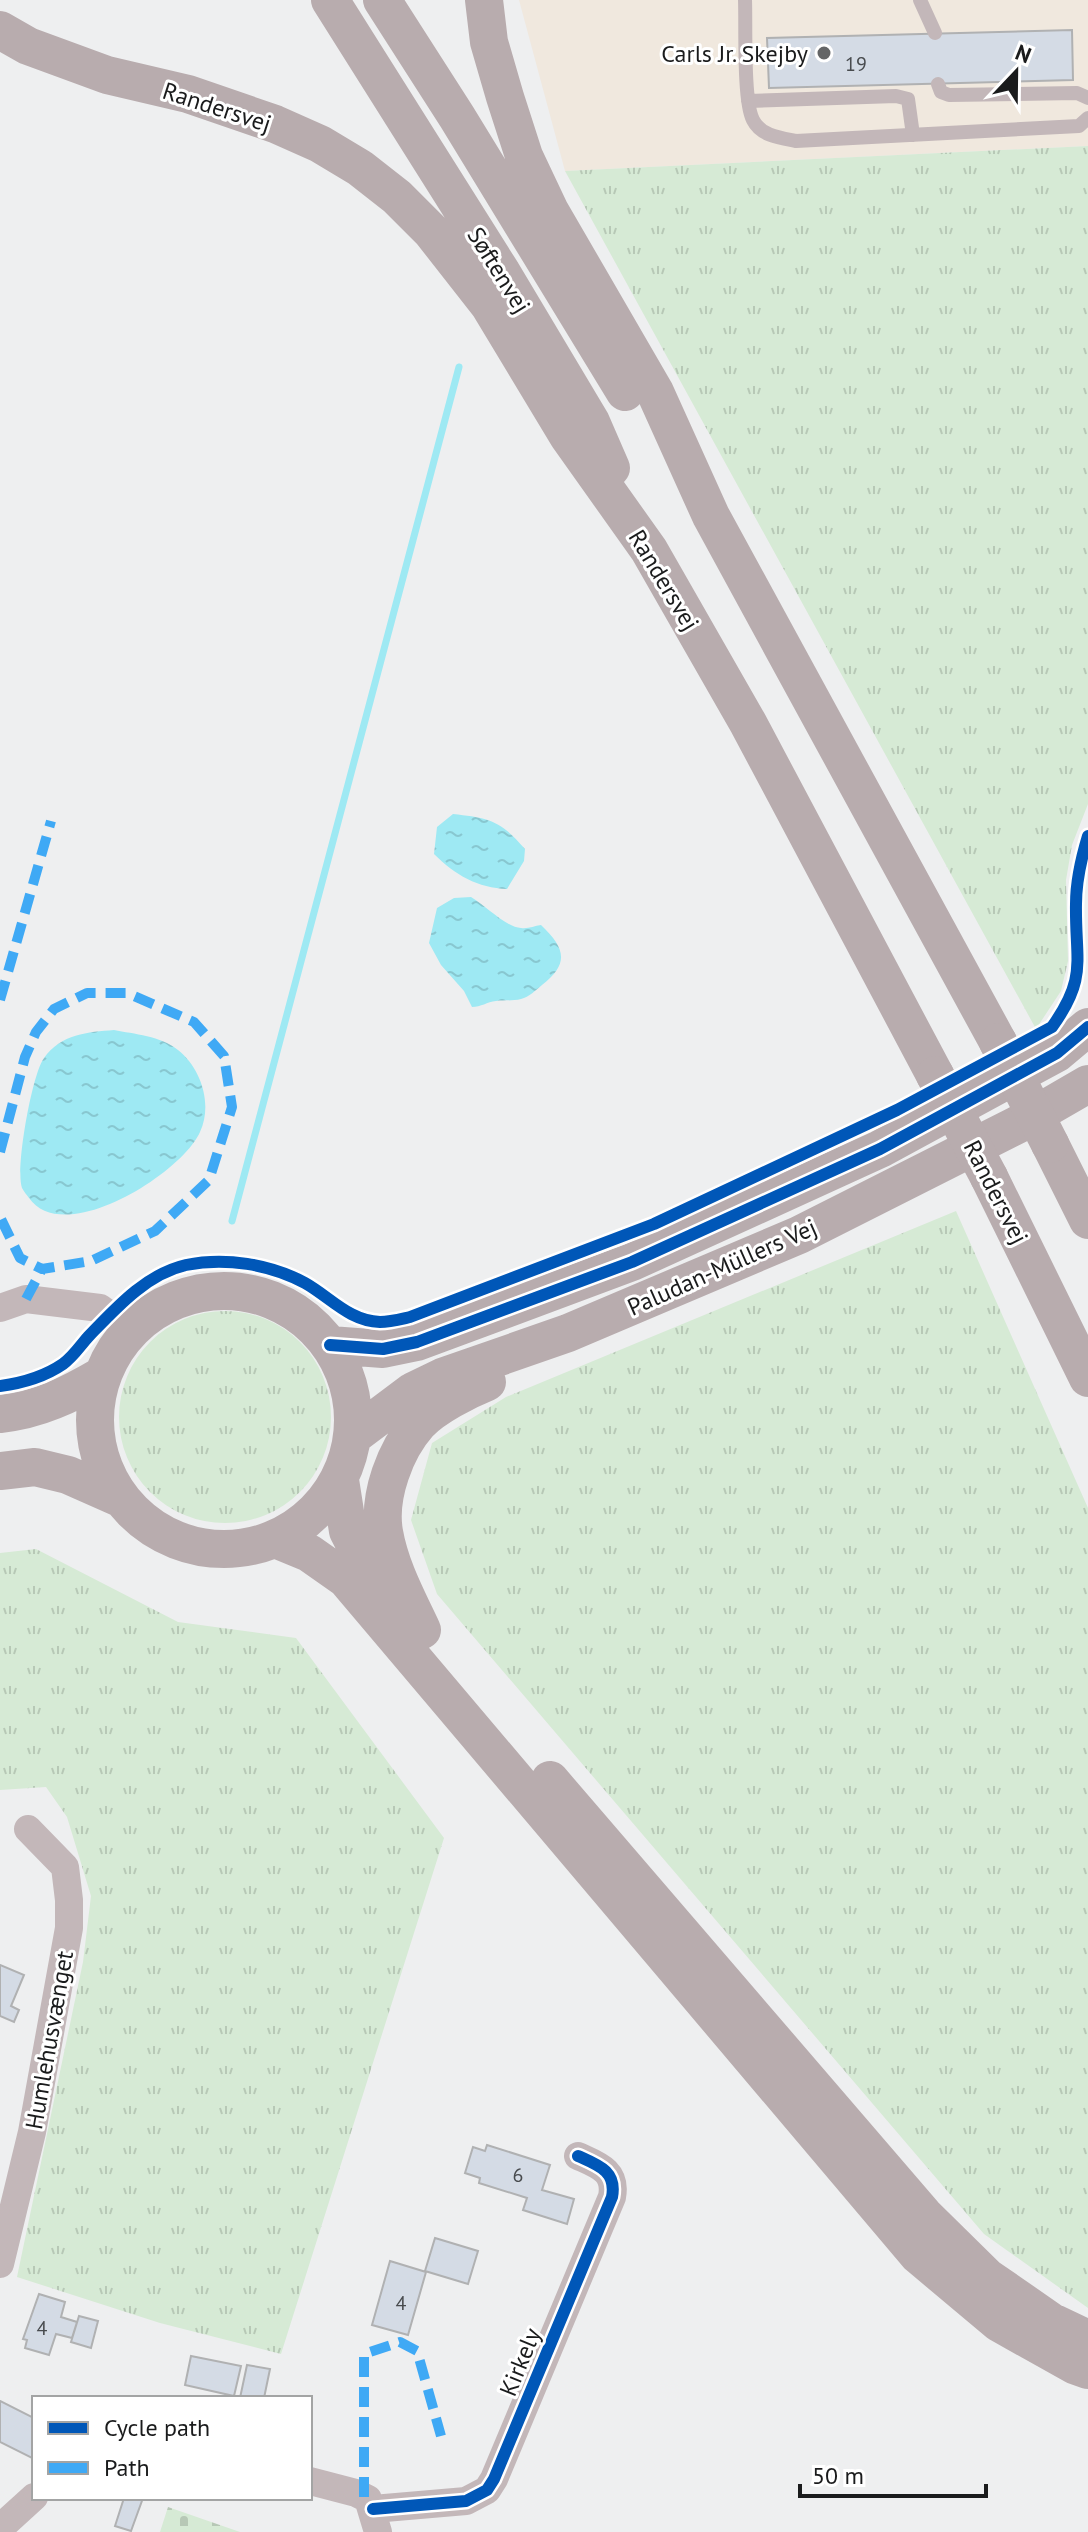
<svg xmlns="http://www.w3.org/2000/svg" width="1088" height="2532" font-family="'PT Sans',sans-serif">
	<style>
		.commercial { fill: #f0e8de }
		.grass { fill: url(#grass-tufts) }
		.cemetery { fill: url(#cemetery-stones) }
		.water { fill: url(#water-ripples) }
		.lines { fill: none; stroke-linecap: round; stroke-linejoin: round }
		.stream { stroke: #9ee9f3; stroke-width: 7 }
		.building { fill: #d4dbe5; stroke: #b0b1b2; stroke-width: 2 }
		.lane { stroke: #c3b7b9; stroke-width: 14 }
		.street { stroke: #c3b7b9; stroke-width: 28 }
		.secondary { stroke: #b8acae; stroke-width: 38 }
		.secondary-bridge { stroke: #b8acae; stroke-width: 38 }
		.quiet { stroke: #3fa9f5; stroke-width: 10; stroke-dasharray: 20 10; stroke-linecap: butt }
		.cycleway-casing { stroke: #fff; stroke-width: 17 }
		.cycleway { stroke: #0057b8; stroke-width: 12 }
		.poi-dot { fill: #646566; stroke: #fff; stroke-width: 3 }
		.labels { text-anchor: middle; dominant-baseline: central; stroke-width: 6; stroke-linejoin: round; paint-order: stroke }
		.number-label { font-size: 20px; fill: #484b4e }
		.poi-label { font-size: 24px; fill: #1a1b1c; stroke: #fff; text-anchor: end }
		.street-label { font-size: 24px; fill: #1a1b1c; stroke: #fff }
	</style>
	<defs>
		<pattern id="grass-tufts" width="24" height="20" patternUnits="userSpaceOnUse" patternTransform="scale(2)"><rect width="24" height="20" fill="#d6ead5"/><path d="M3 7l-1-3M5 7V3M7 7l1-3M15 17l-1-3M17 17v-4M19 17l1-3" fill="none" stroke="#b7c8b6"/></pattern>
		<pattern id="cemetery-stones" width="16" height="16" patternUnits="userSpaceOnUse" patternTransform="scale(2)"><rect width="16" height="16" fill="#d6ead5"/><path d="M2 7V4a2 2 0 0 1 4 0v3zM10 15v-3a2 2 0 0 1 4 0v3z" fill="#b7c8b6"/></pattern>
		<pattern id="water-ripples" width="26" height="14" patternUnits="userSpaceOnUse" patternTransform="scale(2)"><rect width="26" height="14" fill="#9ee9f3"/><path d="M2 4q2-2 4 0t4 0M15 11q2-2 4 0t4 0" fill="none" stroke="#88c7d0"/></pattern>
	</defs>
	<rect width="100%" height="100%" fill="#eeeff0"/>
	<path class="commercial" d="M519,0H1088V146L565,171Z"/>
	<path class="grass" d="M1088,146V804L1072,845L1066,880L1068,961L1061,991L1036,1029L565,171Z
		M956,1211L1088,1508V2308L984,2234L437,1594L411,1520L432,1443L506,1397Z
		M119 1417a106 106 0 1 1 212 0a106 106 0 1 1-212 0Z
		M36,1549L178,1622L296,1638L444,1838L281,2354L160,2323L17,2277L83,1962L91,1896L67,1817L46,1787L0,1790V1553Z"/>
	<path class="cemetery" d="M168,2507L240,2532H160Z"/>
	<path class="water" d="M453,814C489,818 500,820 525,849L524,861L507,889C478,888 455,875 434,854L437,827Z
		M471,897C485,905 507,928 521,928C528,929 534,926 541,925C565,948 570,963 542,985C536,990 529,997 521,999C513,1001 504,1000 496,1001C487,1002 481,1007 472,1007L464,991L441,965L429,943L437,908L454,898Z
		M114,1030C134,1034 161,1036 178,1050C201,1068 213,1104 200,1132C182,1173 64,1248 29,1198C27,1195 24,1192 22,1188C15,1170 32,1074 44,1058C61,1034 88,1032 114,1030Z"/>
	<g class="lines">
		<path class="stream" d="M232,1221L459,367"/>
	</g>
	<path class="building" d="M1072,30L1073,80L769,88L767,38Z
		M0,1965L24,1975L11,2006L19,2010L14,2022L0,2016Z
		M487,2145L550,2165L542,2190L574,2199L567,2224L523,2210L527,2198L479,2183L480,2178L465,2173L473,2147L485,2151Z
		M435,2238L478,2251L468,2284L425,2271Z
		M390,2261L426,2272L408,2335L372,2325Z
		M39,2294L65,2302L61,2317L77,2322L72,2338L56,2334L49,2355L25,2348L27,2340L23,2339Z
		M79,2316L98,2321L91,2348L71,2342Z
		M191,2356L241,2366L234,2396L185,2385Z
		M247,2365L270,2369L264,2398H240Z
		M0,2401L34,2418V2459L0,2442Z
		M124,2498H143L131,2531L115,2526Z"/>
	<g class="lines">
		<path class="lane" d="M745,0C746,25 743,101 753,120C761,136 780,138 796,141L1079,126L1088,118
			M920,0L935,33
			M938,84L941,92L949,95L1077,93L1088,98
			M748,101L896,96L908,99L913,135"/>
		<path class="street" d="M0,1308L26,1299L100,1308L131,1330
			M0,2264L32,2132L69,1928V1900L65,1867L28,1829
			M310,2481L356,2493L368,2499L378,2532
			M373,2509L466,2501L487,2490L494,2479L612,2197C617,2171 598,2165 578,2156
			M1,2527L34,2497"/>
		<path class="secondary" d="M330,0L502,273L591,422L611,468
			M382,0L457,117L625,392
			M484,0L489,42L505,97L524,156L550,211L655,392L711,516L998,1042
			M0,30L28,46L107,75L188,94L275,124L320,144L360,168L397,197L431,231L489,305L568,436L649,550L748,723L935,1075
			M1050,1144L1088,1220
			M989,1177L1088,1378
			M95 1420a129 129 0 1 1 258 0a129 129 0 1 1-258 0Z
			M330,1345L383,1349L417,1342L632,1262L880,1149L1057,1053L1088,1027
			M0,1414C39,1410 69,1395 103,1375
			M353,1436L413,1391L442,1377L568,1333L799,1235L1017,1125L1088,1084
			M0,1471L35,1467L68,1475L120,1498
			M340,1480L348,1531L367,1568L393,1597
			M275,1539L309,1553L346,1579L918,2255L999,2323L1074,2365L1088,2370
			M422,1630C407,1598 390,1567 384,1532C378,1496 395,1450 419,1423C434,1407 467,1390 487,1382
			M550,1780L924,2215L987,2277L1052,2322L1088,2339"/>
		<path class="secondary-bridge" d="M998,1042L1050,1144
			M935,1075L989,1177"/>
		<path class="quiet" d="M0,1000L51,821
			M0,1152L25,1057L36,1032L54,1009L87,993H127L194,1022L224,1056L232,1107L209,1180L155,1231L91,1261L42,1269L20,1258L0,1217
			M26,1299L42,1269
			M364,2497V2354L400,2342L417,2351L441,2436"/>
		<defs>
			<path id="cycleway" d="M330,1345L383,1349L417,1342L632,1262L880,1149L1057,1053L1088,1027
				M0,1386C23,1383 44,1377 63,1364C73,1357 80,1346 88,1337C115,1309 146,1274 186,1265C225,1257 270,1264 305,1283C330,1297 349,1321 380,1322C390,1322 401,1319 410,1317L654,1224L897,1110L1052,1027C1088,977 1075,961 1076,904C1076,880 1081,859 1088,836
				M373,2509L466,2501L487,2490L494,2479L612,2197C617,2171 598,2165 578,2156"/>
		</defs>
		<use href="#cycleway" class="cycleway-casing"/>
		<use href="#cycleway" class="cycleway"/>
	</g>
	<circle class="poi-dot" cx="824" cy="53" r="8"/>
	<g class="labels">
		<g class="number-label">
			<text x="856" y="64">19</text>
			<text x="518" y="2175">6</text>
			<text x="401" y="2303">4</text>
			<text x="42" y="2328">4</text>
		</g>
		<g class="poi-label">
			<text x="808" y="53">Carls Jr. Skejby</text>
		</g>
		<g class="street-label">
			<text transform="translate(217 107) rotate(18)">Randersvej</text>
			<text transform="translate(499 270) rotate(58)">Søftenvej</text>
			<text transform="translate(664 580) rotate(59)">Randersvej</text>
			<text transform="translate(996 1192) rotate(63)">Randersvej</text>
			<text transform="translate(722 1267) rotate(-24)">Paludan-Müllers Vej</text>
			<text transform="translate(49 2040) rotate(-80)">Humlehusvænget</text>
			<text transform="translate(520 2362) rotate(-68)">Kirkely</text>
		</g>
	</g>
	<rect x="32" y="2396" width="280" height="104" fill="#ffffff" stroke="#a3a4a4" stroke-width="2"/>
	<rect x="48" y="2422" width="40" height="12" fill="#0057b8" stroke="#a3a4a4" stroke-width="2"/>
	<text x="104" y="2436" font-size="24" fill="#1a1b1c">Cycle path</text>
	<rect x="48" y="2462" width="40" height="12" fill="#3fa9f5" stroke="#a3a4a4" stroke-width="2"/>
	<text x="104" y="2476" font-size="24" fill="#1a1b1c">Path</text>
	<g transform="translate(1016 72) rotate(22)" stroke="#ffffff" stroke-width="6" paint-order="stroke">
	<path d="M0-6L14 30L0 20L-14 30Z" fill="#1a1b1c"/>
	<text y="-12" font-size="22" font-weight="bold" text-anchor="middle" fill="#1a1b1c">N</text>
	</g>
	<path d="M800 2484v12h186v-12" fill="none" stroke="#1a1b1c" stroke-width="4"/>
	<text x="812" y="2484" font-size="24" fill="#1a1b1c" stroke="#ffffff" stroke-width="6" paint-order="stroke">50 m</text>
</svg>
